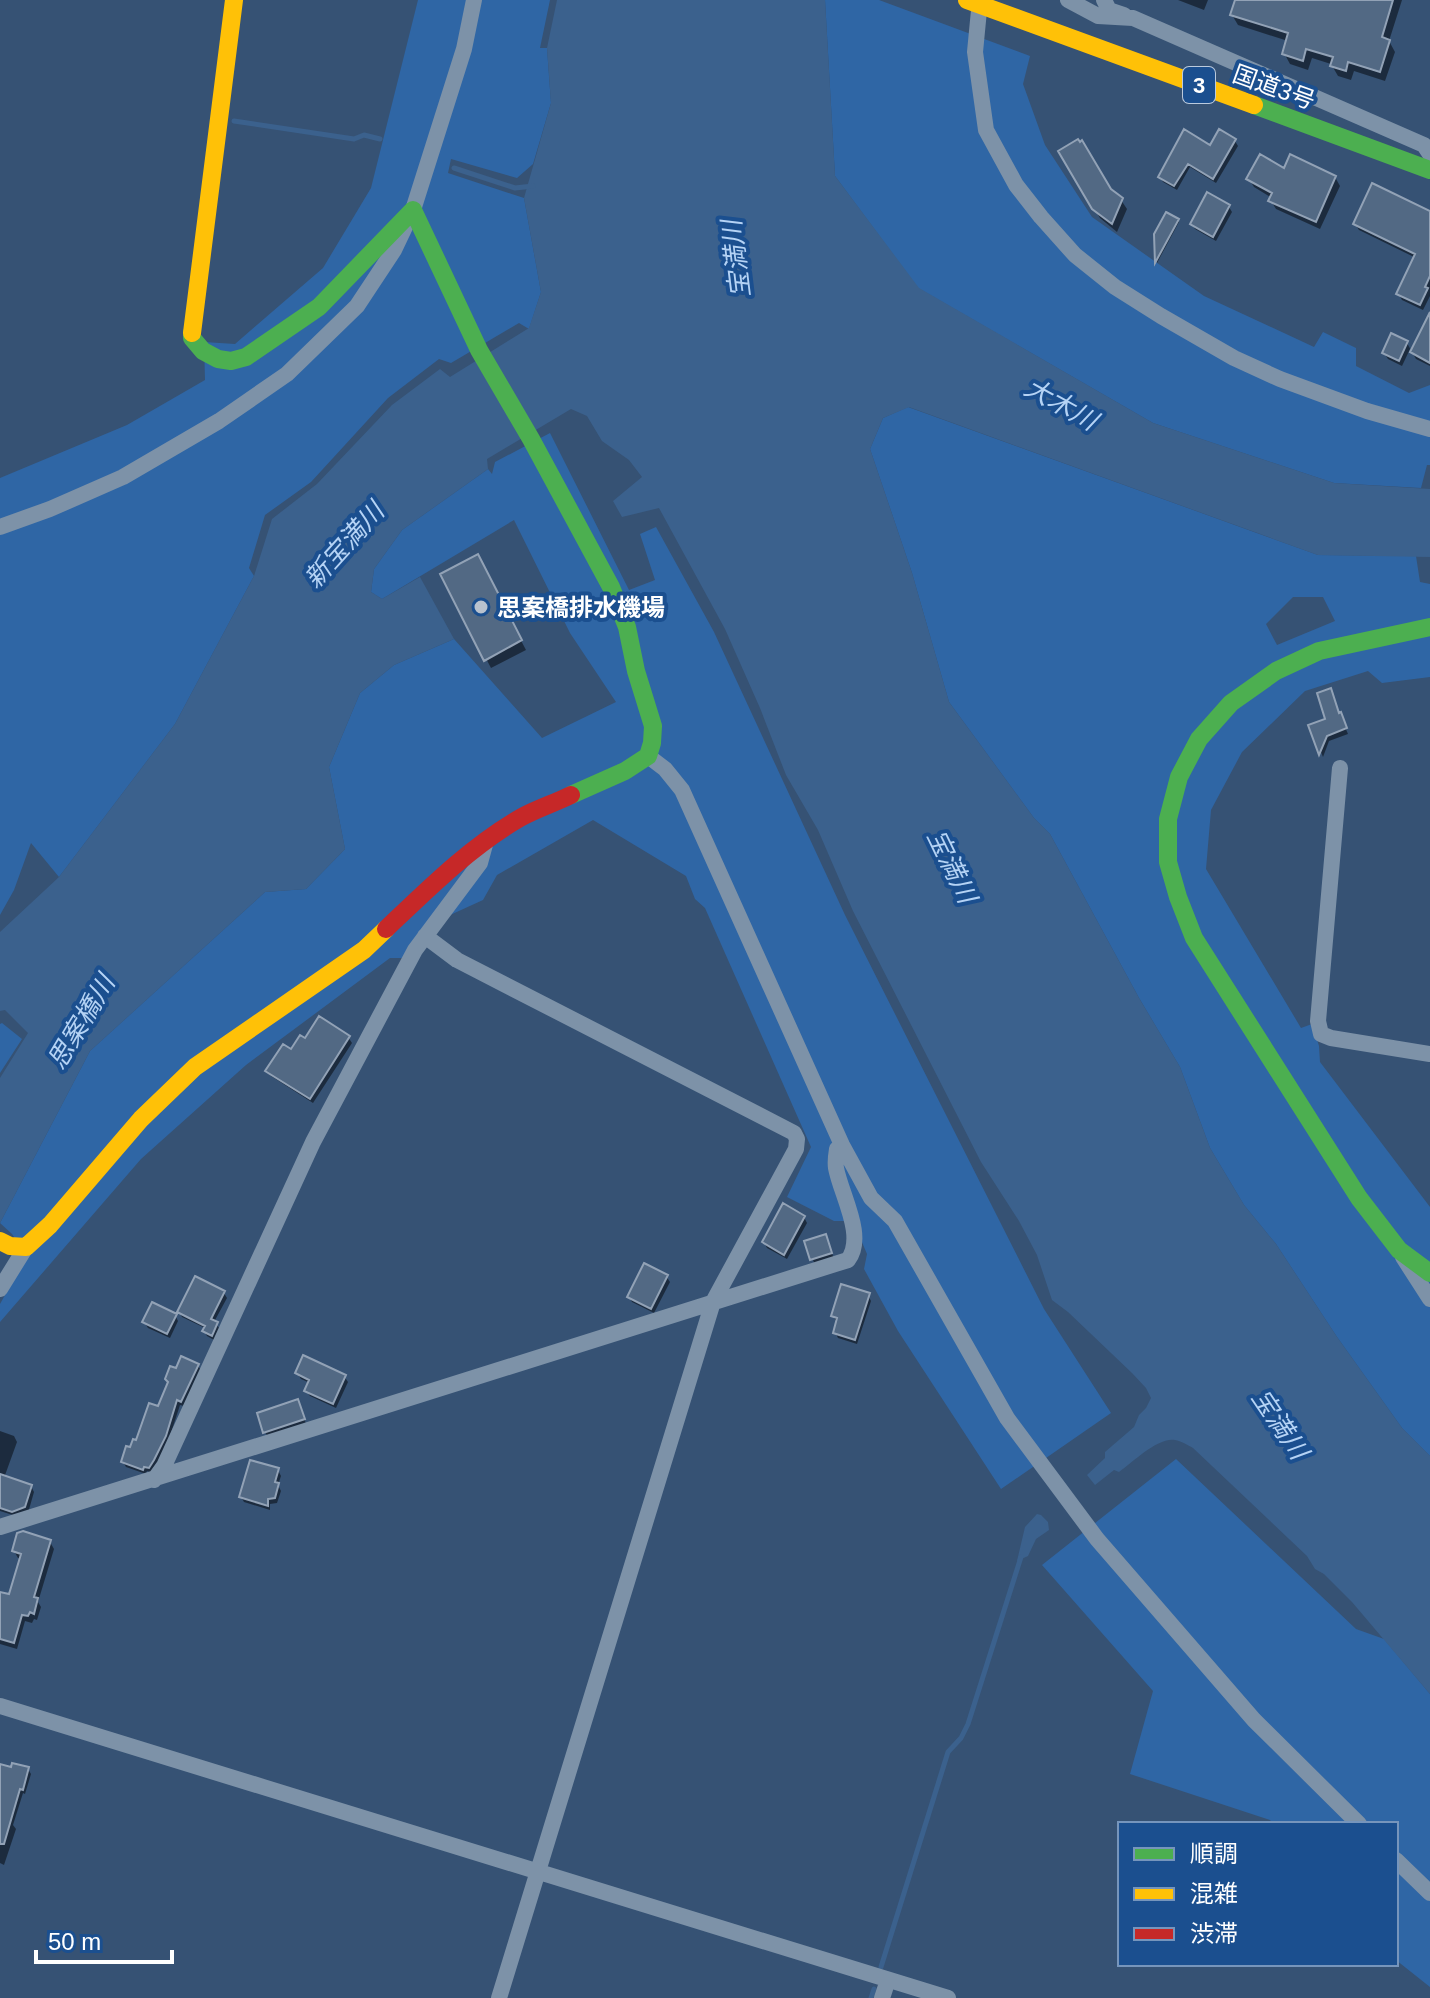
<svg xmlns="http://www.w3.org/2000/svg" width="1430" height="1998" font-family="Arial,'Noto Sans JP',sans-serif">
	<style>
		.green { fill: #2f66a5; fill-rule: evenodd }
		.water { fill: #3b618d }
		.shadow { fill: #0007 }
		.lines { fill: none; stroke-linecap: round; stroke-linejoin: round }
		.stream { stroke: #3b618d; stroke-width: 5 }
		.building { fill: #526984; stroke: #92a2b6; stroke-width: 2 }
		.street { stroke: #7d92a8; stroke-width: 16 }
		.fast { stroke: #4caf50; stroke-width: 18 }
		.slow { stroke: #ffc107; stroke-width: 18 }
		.jam { stroke: #c62828; stroke-width: 18 }
		.poi-dot { fill: #b9c2ce; stroke: #1b4f8f; stroke-width: 3 }
		.labels { text-anchor: middle; dominant-baseline: central; stroke-width: 8; stroke-linejoin: round; paint-order: stroke }
		.shield { fill: #1b4f8f; stroke: #bbcadd; stroke-width: 2 }
		.shield-label { font-size: 22px; font-weight: bold; fill: #fff }
		.street-label { font-size: 24px; fill: #fff; stroke: #1b4f8f }
		.poi-label { font-size: 24px; font-weight: bold; fill: #fff; stroke: #1b4f8f; text-anchor: start }
		.water-label { font-size: 26px; font-style: italic; fill: #b5d3f5; stroke: #1b4f8f }
	</style>
	<rect width="100%" height="100%" fill="#365274"/>
	<path class="green" d="M418,0H550L540,48H547L551,103L533,164L517,178L451,159L448,173L524,198L541,292L529,329L519,323L451,363L439,359L388,398L311,482L265,515L249,568L254,576L175,724L59,877L31,843L14,890L0,915V478L127,425L205,380L204,342L235,344L323,268L371,188Z
		M825,0H879L1030,56L1023,84L1045,145L1092,217L1204,296L1314,347L1323,332L1356,348V366L1409,393L1430,385V465H1427L1421,488L1334,483L1153,423L918,288L835,176Z
		M908,407L1318,555L1416,556L1420,582L1430,584V677L1382,683L1368,671L1305,691L1242,752L1211,810L1206,869L1301,1028L1312,1024L1319,1046L1320,1062L1430,1207V1456L1402,1428L1337,1337L1276,1244L1244,1205L1210,1148L1180,1067L1139,998L1050,834L1034,818L949,702L912,573L870,449L883,418ZM1293,597H1323L1335,621L1277,645L1266,624Z
		M550,433L629,590L655,580L640,534L656,527L714,632L845,915L1044,1309L1111,1413L1001,1489L898,1331L864,1269L867,1254L853,1221H834L787,1197L811,1147L705,908L695,899L686,876L593,820L497,875L483,900L426,926L403,958H390L246,1065L141,1159L0,1322V1304L27,1256L12,1234L0,1223L90,1051L265,892L306,889L345,849L329,767L360,693L394,665L454,639L542,738L616,702L570,633L514,520L382,599L371,592L374,569L402,530L488,469L492,474L495,462Z
		M2,1023L22,1039L0,1073V1024Z
		M1176,1459L1356,1629L1384,1639L1430,1694V1987L1396,1960V1824H1273L1270,1820L1130,1774L1153,1691L1042,1565Z"/>
	<path class="water" d="M557,0H825L835,176L919,288L1153,423L1334,483L1430,489V557L1318,555L909,407L883,418L870,449L912,573L949,702L1034,818L1050,834L1139,998L1180,1067L1210,1148L1244,1205L1276,1244L1337,1337L1402,1428L1430,1456V1694L1352,1602L1324,1574L1315,1569L1307,1556L1193,1448C1188,1445 1181,1441 1175,1440C1158,1437 1133,1462 1119,1472L1114,1470L1095,1485L1087,1475L1105,1458V1452L1134,1427L1139,1415L1146,1408L1151,1398L1146,1388L1132,1373L1068,1312L1052,1300L1037,1255L1019,1221L981,1162L853,911L818,830L786,775L760,708L725,629L659,508L622,517L613,501L642,477L629,460L602,441L587,416L571,409L487,459L488,469L402,530L374,569L371,592L382,599L420,577L454,639L394,665L360,693L329,767L345,849L306,889L265,892L90,1051L0,1223V1078L28,1033L5,1010L0,1011V932L59,877L175,724L254,576L272,519L317,484L392,405L440,369L450,377L529,328L541,292L524,198L551,103L547,48Z
		M1037,1514L1041,1515L1048,1522L1049,1530L1036,1539L1028,1556L1017,1561L1025,1527Z"/>
	<path class="shadow" d="M1178,0H1208L1204,10Z
		M1237,0H1402L1389,41L1395,52L1385,81L1354,71L1351,80L1338,76L1331,64L1312,58L1308,70L1290,64L1284,53L1288,41L1238,25L1232,15Z
		M1235,141L1238,146L1216,183L1190,167L1177,190L1163,182L1160,177L1211,147Z
		M1061,152L1121,200L1127,209L1117,232L1100,218Z
		M1285,171L1335,177L1340,186L1320,229L1276,209L1271,201L1272,198L1254,187L1249,179Z
		M1229,207L1232,212L1216,241L1195,229L1192,224Z
		M1177,220L1179,222L1157,263L1156,235Z
		M1355,224L1430,228V296L1423,310L1402,300L1398,293L1416,258L1359,230Z
		M1430,322V366L1416,359L1410,349L1402,366L1388,359L1384,353L1407,343L1412,352Z
		M482,566L526,650L491,668L442,575Z
		M1340,715L1348,734L1329,741L1323,757L1311,727Z
		M348,1037L352,1043L313,1103L271,1076L268,1071L306,1041Z
		M804,1217L807,1223L787,1259L767,1248L764,1242Z
		M806,1242H828L834,1259L815,1265Z
		M666,1276L670,1282L654,1313L632,1302L629,1297Z
		M224,1293L227,1298L214,1322L220,1329L214,1340L207,1336L204,1331L205,1328L182,1317L179,1312Z
		M868,1295L871,1301L857,1344L838,1338L835,1332L836,1321L833,1316Z
		M175,1315L178,1321L170,1338L148,1328L144,1322Z
		M198,1365L201,1371L184,1406L180,1405L168,1442L152,1473L147,1471L146,1474L126,1467L123,1462L159,1409L177,1371Z
		M297,1373L344,1376L348,1382L336,1408L310,1396L306,1391L310,1383L301,1379Z
		M301,1407L306,1424L268,1437L265,1432Z
		M0,1431L14,1436L17,1442L4,1478L31,1486L34,1492L28,1513L16,1516L0,1511Z
		M278,1470L281,1476L278,1485L281,1491L277,1503L270,1504V1510L244,1502L241,1497Z
		M50,1542L54,1549L38,1602L41,1607L37,1620L34,1619L32,1623L25,1621L17,1649L0,1644V1594L10,1597L22,1559L18,1558L14,1551Z
		M0,1766L28,1769L31,1774L25,1794L23,1793L13,1825L16,1829L4,1865L0,1863Z"/>
	<g class="lines">
		<path class="stream" d="M234,121L354,139L364,135L380,139
			M454,168L515,188L533,186
			M881,1967L948,1752L961,1738L968,1724L1021,1557
			M871,1998L874,1989"/>
	</g>
	<path class="building" d="M1235,0H1393L1382,37L1390,40L1380,72L1348,62L1346,71L1330,66L1333,57L1306,49L1303,61L1282,54L1288,33L1230,15Z
		M1184,129L1210,145L1219,129L1236,139L1213,179L1188,164L1174,186L1158,177Z
		M1078,139L1080,142L1082,140L1111,189L1123,198L1112,224L1092,209L1058,151Z
		M1260,154L1284,168L1290,154L1336,176L1316,222L1268,201L1272,193L1246,179Z
		M1372,183L1430,211V276L1425,287L1428,288L1420,305L1396,294L1415,254L1353,224Z
		M1207,192L1230,205L1213,237L1190,224Z
		M1166,212L1179,219L1155,263L1154,234Z
		M1430,312V363L1410,352Z
		M1391,333L1408,341L1399,361L1382,353Z
		M478,554L522,640L484,661L440,574Z
		M1331,688L1339,713L1341,712L1347,728L1327,736L1319,755L1308,725L1325,719L1317,693Z
		M319,1016L350,1036L310,1099L265,1071L283,1044L291,1049L300,1035L305,1038Z
		M783,1203L805,1216L784,1255L762,1242Z
		M826,1234L832,1253L810,1260L804,1241Z
		M644,1263L668,1275L651,1309L627,1297Z
		M195,1276L225,1291L211,1319L218,1322L212,1336L202,1331L205,1326L177,1312Z
		M841,1284L870,1293L855,1340L833,1333L837,1318L831,1316Z
		M152,1302L177,1314L167,1334L142,1322Z
		M303,1355L346,1375L333,1404L304,1391L309,1380L295,1373Z
		M181,1356L199,1364L181,1402L177,1400L166,1436L154,1460L149,1468L144,1467L143,1470L121,1462L126,1446L130,1447L133,1439L136,1440L149,1403L158,1406L168,1382L165,1379L170,1366L176,1368Z
		M298,1399L305,1419L263,1433L257,1413Z
		M250,1460L279,1468L275,1482L279,1483L275,1498L268,1499V1506L239,1497Z
		M0,1474L32,1485L25,1507L12,1512L0,1508Z
		M23,1531L51,1540L34,1597L38,1598L34,1614L30,1612L28,1616L22,1615L14,1643L0,1639V1592L9,1594L21,1554L12,1551L17,1533Z
		M12,1763L29,1767L23,1790L20,1789L4,1844H0V1764L11,1767Z"/>
	<g class="lines">
		<path class="street" d="M980,0L975,52L986,130L1016,185L1041,217L1075,255L1115,287L1161,316L1234,358L1280,379L1367,411L1430,429
			M1068,0L1098,16L1133,18L1424,145L1430,154
			M1104,0L1109,10L1124,15
			M0,527L50,509L123,477L219,421L287,374L357,306L394,250L413,210L464,49L474,0
			M648,756L665,769L682,790L842,1145L871,1198L895,1221L1007,1418L1097,1539L1254,1720L1359,1824
			M1340,768L1318,1021L1321,1034L1331,1038L1430,1054
			M425,936L457,960L794,1133L797,1139L796,1149L713,1302L499,1998
			M1403,1257L1430,1299
			M0,1289L26,1247
			M154,1480L164,1466L313,1142L415,950L480,863L486,841
			M0,1527L848,1260C866,1236 841,1195 836,1168C835,1162 836,1155 837,1149L842,1145
			M0,1706L948,1998
			M1396,1860L1430,1893
			M882,1998L888,1980"/>
		<path class="fast" d="M1254,105L1430,170
			M192,333V338L203,351L218,359L231,361L246,357L319,307L413,210L479,350L531,439L611,587L627,627L636,671L653,726L652,743L648,756L625,771L571,795
			M1430,627L1319,651L1276,671L1231,703L1199,739L1179,777L1168,819V862L1178,897L1194,938L1359,1198L1399,1250L1430,1273"/>
		<path class="slow" d="M967,0L1254,105
			M192,333L234,0
			M0,1241L10,1246L26,1247L50,1225L141,1119L195,1067L364,950L386,929"/>
		<path class="jam" d="M386,929C428,889 470,847 520,818C536,809 555,803 571,795"/>
	</g>
	<circle class="poi-dot" cx="481" cy="607" r="8"/>
	<g class="labels">
		<rect class="shield" x="1183" y="67" width="32" height="36" rx="6"/>
		<g class="shield-label">
			<text x="1199" y="85">3</text>
		</g>
		<g class="street-label">
			<text transform="translate(1274 87) rotate(20)">国道3号</text>
		</g>
		<g class="poi-label">
			<text x="497" y="607">思案橋排水機場</text>
		</g>
		<g class="water-label">
			<text transform="translate(736 259) rotate(-97)">宝満川</text>
			<text transform="translate(1061 404) rotate(29)">大木川</text>
			<text transform="translate(344 545) rotate(-48)">新宝満川</text>
			<text transform="translate(952 866) rotate(64)">宝満川</text>
			<text transform="translate(81 1022) rotate(-59)">思案橋川</text>
			<text transform="translate(1280 1424) rotate(56)">宝満川</text>
		</g>
	</g>
	<rect x="1118" y="1822" width="280" height="144" fill="#1b4f8f" stroke="#7695bc" stroke-width="2"/>
	<rect x="1134" y="1848" width="40" height="12" fill="#4caf50" stroke="#7695bc" stroke-width="2"/>
	<text x="1190" y="1862" font-size="24" fill="#ffffff">順調</text>
	<rect x="1134" y="1888" width="40" height="12" fill="#ffc107" stroke="#7695bc" stroke-width="2"/>
	<text x="1190" y="1902" font-size="24" fill="#ffffff">混雑</text>
	<rect x="1134" y="1928" width="40" height="12" fill="#c62828" stroke="#7695bc" stroke-width="2"/>
	<text x="1190" y="1942" font-size="24" fill="#ffffff">渋滞</text>
	<path d="M36 1950v12h136v-12" fill="none" stroke="#ffffff" stroke-width="4"/>
	<text x="48" y="1950" font-size="24" fill="#ffffff" stroke="#1b4f8f" stroke-width="6" paint-order="stroke">50 m</text>
</svg>
